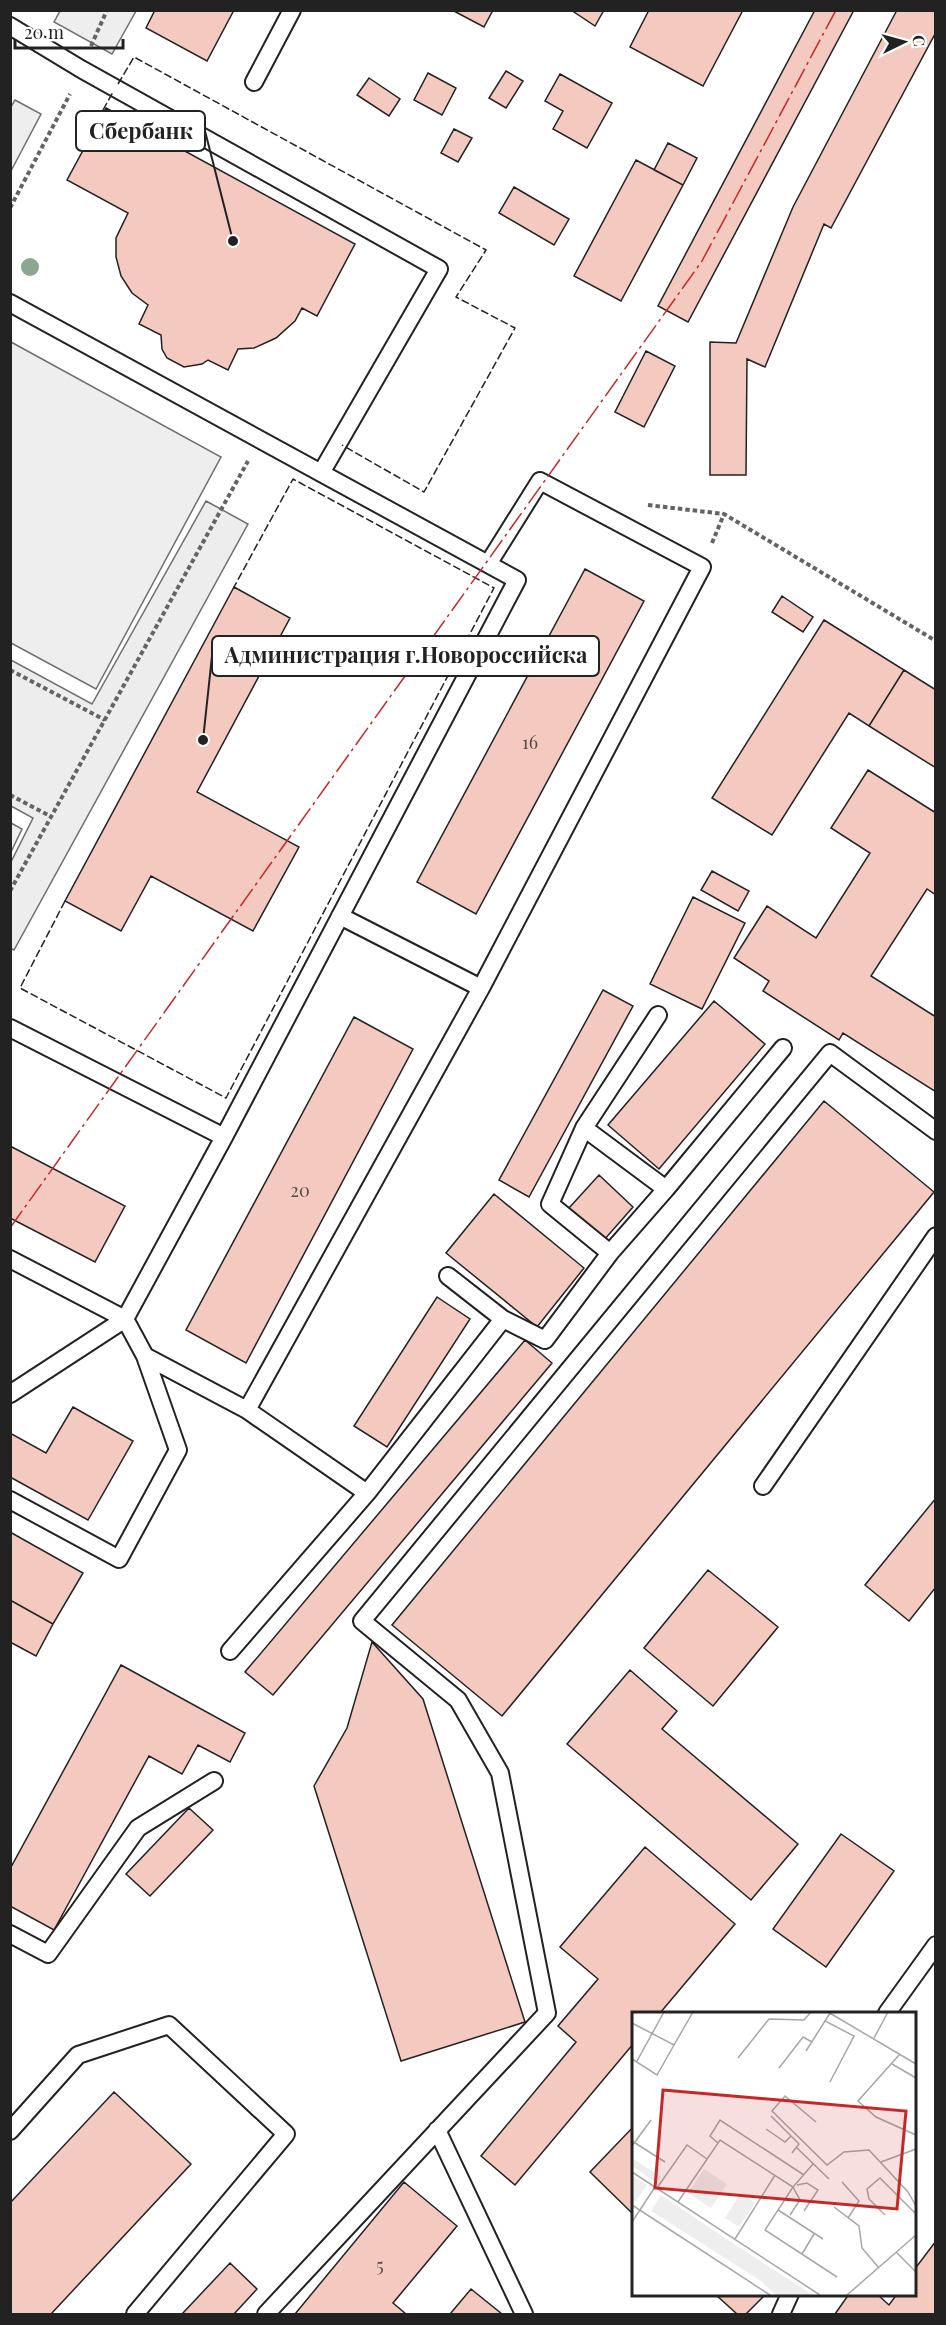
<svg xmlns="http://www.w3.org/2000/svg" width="946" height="2325" font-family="'Playfair Display',serif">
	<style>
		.green { fill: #eee; stroke: #6f6f6f; stroke-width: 1.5 }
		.parking { fill: #ededed; stroke: #6f6f6f; stroke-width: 1.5 }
		.building { fill: #f3c9c0; stroke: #222; stroke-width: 1.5 }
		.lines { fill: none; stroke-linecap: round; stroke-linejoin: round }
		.lane-casing { stroke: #222; stroke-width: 20 }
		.path { stroke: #646464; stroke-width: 4; stroke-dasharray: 4.5 3; stroke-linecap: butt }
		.lane { stroke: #fff; stroke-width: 16 }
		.fence { stroke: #222; stroke-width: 1.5; stroke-dasharray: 8 3; stroke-linecap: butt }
		.power { stroke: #c62828; stroke-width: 1.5; stroke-dasharray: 21 4.5 3 4.5; stroke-linecap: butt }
		.tree { fill: #8da692 }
		.labels { text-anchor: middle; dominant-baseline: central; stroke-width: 4.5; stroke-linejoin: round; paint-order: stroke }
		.number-label { font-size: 18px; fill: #564c4a }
		.inset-road { fill: none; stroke: #a7a7a7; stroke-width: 1.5 }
		.view { fill: #c62828; fill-opacity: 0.15; stroke: #c62828; stroke-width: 3 }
		.inset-edge { fill: none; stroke: #222; stroke-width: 3 }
		.leader { fill: none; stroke: #222; stroke-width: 2 }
		.callout-dot { fill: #222; stroke: #fff; stroke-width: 2 }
		.callout { fill: #fff; stroke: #222; stroke-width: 2 }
		.callout-label { font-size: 22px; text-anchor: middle; font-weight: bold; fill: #222 }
	</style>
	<rect width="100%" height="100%" fill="#fff"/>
	<path class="green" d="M60,11V10L136,11L112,54L54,22Z
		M15,100L41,114L11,171V107Z
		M11,342L221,457L96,689L11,643Z
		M11,823L22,829L11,852Z"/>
	<path class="parking" d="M206,501L248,524L14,950L10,948L11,862L33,818L11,806V660L92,704Z"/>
	<path class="building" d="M155,10H234L207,61L146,28Z
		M452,10H493L484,27Z
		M571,10H604L595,26Z
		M649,10H743L703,86L630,47Z
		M815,10H854L688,322L658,306Z
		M897,10H936V32L831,228L824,224L765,367L747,359L746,475H710V342L736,343L793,207Z
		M506,71L523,81L506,108L489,98Z
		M428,73L456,88L442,115L414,100Z
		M560,74L612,103L587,148L553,129L563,111L545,101Z
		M369,78L400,99L389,116L357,95Z
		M106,108L355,244L317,316L302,308L295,321L276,338L254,348L238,349L228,370L208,360L202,364L184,367L167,358L162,349L161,335L139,324L148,305L132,293L121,276L116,257V238L128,213L67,180Z
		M454,129L472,138L458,162L441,153Z
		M668,143L697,158L683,185L654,170Z
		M636,160L683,185L621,301L574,276Z
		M514,187L569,219L554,245L499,213Z
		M646,351L675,366L644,427L615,412Z
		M585,569L644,601L476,914L417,882Z
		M234,587L290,618L197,792L299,847L253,931L151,876L121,931L65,901Z
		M782,596L813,617L803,632L772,612Z
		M824,620L904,670L869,726L849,713L772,835L712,798Z
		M904,670L936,690V768L869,726Z
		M868,770L936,813V895L927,889L871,976L936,1017V1092L843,1033L839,1040L763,991L769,981L734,958L767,906L816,938L870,853L831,828Z
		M712,871L749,891L738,911L701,890Z
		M693,897L745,923L702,1009L650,984Z
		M603,990L633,1006L529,1197L499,1180Z
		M714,1001L765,1044L659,1169L608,1125Z
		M354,1017L413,1049L246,1363L186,1330Z
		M824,1101L934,1192L502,1716L392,1625Z
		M10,1146L125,1206L95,1262L10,1218Z
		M599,1175L633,1207L604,1240L569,1208Z
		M494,1194L584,1268L537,1327L446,1253Z
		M437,1297L470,1319L387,1447L354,1426Z
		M525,1340L552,1363L273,1695L245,1672Z
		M73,1407L133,1441L88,1520L10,1477V1433L46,1453Z
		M936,1498V1587L909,1621L865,1585Z
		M10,1532L83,1573L53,1624L10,1600Z
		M708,1570L778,1627L713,1706L644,1648Z
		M10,1600L53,1624L36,1656L10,1642Z
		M372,1642L423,1699L525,2022L401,2061L314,1786L347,1728Z
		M121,1665L245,1733L230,1762L198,1745L182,1774L149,1756L54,1930L10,1906V1869Z
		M630,1670L677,1711L662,1729L798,1844L751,1900L567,1744Z
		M189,1808L213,1830L150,1896L126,1874Z
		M841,1834L894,1871L826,1967L773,1929Z
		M645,1847L735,1924L660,2013H634V2043L515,2185L481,2156L576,2042L558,2026L598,1979L560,1947Z
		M114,2092L191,2164L51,2314H10V2203Z
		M634,2126V2215L590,2172Z
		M404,2182L457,2226L393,2303L406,2314H295Z
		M936,2241V2314H835L849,2294H877L889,2305L897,2294H914V2270Z
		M230,2263L257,2289L234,2314H182Z
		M471,2289L502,2314H450Z
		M715,2294H766L746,2314H737Z"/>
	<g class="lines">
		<defs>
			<path id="lane" d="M10,26L81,69L439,269L321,473
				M254,82L292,10
				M10,303L517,580L224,1137L125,1319L10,1259
				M340,916L481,988
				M10,1028L224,1137
				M584,1128L666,1189
				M610,1253L550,1204L584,1128L658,1015
				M448,1276L503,1319L545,1340L610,1253L666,1189L783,1048
				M10,1394L125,1319L145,1356L247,1410L367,1493
				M247,1410L481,988L702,567L540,481L488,564
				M763,1486L936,1236
				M10,1500L119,1559L178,1450L145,1356
				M230,1651L367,1493L503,1319
				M10,1934L48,1954L138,1828L214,1781
				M887,2013L936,1945
				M437,2130L524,2314
				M10,2131L78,2055L169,2025L286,2134L135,2314
				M266,2314L547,2013L500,1773L458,1700L362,1621L830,1053L936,1131
				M781,2314L790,2294"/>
		</defs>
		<use href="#lane" class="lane-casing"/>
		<path class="path" d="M91,46L107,10
			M10,208L70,94
			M648,505L724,514
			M712,543L724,514L936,641
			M10,670L105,720
			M10,795L52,817
			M10,891L248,461"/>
		<use href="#lane" class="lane"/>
		<path class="fence" d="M118,84L134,57L486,250L456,297L515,328L424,492L342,445
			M103,110L113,92
			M65,901L20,988L226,1098L494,588L293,479L234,587"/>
		<path class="power" d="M10,1228L702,261L836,10"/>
	</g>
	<circle class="tree" cx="30" cy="267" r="9"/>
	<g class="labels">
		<g class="number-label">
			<text x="530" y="742">16</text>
			<text x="300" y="1190">20</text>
			<text x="380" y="2265">5</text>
		</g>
	</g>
	<g transform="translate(632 2012)">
		<rect width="284" height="284" fill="#fff"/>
		<path d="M0,146L29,165L25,171L0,154ZM72,157L95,172L79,196L56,181ZM0,164L15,173L3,190L0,188ZM109,181L123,191L107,215L93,206ZM29,183L96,228L181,283H144L129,269L19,199Z" fill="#eee"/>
		<path class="inset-road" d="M196,0L284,52M198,1L193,9L222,24L198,70M0,11L42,33L61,0M242,26L256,0M174,39L193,9M268,42L226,89L244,105L284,123M106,46L137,7L172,8L179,0M0,47L25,63L42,33M5,49L32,0M260,52L284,66M147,56L171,25L180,30M139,104L167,132L160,141M184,110L153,84L140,99L195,153L212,140L237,138L276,180L284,194M134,117L153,130L159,124M0,129L33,150M86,131L78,124L88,108L172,163M0,134L19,108M165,136L197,167M249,150L284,137M0,160L188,283M210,170L227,189L216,206M165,173L175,171L186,178L172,199M25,176L55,133L75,147M46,190L88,128L161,175L133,218L205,265M0,193L138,283M202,195L227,214L230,236L247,256M146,198L191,227M158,203L168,188L161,175L181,152M253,203L237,187L235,177L248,166L284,202M0,210L23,175M103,227L143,163M264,240L284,260M170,242L182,222M215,283L284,223"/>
		<path class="view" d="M31,78L274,99L265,197L23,176Z"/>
		<rect width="284" height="284" class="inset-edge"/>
	</g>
	<path class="leader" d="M233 241L205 131M203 740L212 656"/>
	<g class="callout-dot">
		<circle cx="233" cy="241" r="6"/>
		<circle cx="203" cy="740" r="6"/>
	</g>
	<g class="callout">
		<rect x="76" y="111" width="129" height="40" rx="6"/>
		<rect x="212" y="636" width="387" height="40" rx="6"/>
	</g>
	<g class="callout-label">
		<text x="141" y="139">Сбербанк</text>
		<text x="406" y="663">Администрация г.Новороссийска</text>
	</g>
	<rect width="946" height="2325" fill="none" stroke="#222222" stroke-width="24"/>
	<g transform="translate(904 42) rotate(85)" stroke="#ffffff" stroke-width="4.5" paint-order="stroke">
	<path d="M0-4.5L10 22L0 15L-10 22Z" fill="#222222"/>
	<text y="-9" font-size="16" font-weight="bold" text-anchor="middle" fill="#222222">С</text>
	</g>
	<path d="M15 39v9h108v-9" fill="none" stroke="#222222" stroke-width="3"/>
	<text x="24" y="39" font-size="18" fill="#222222" stroke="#ffffff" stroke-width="4.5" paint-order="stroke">20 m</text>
</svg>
